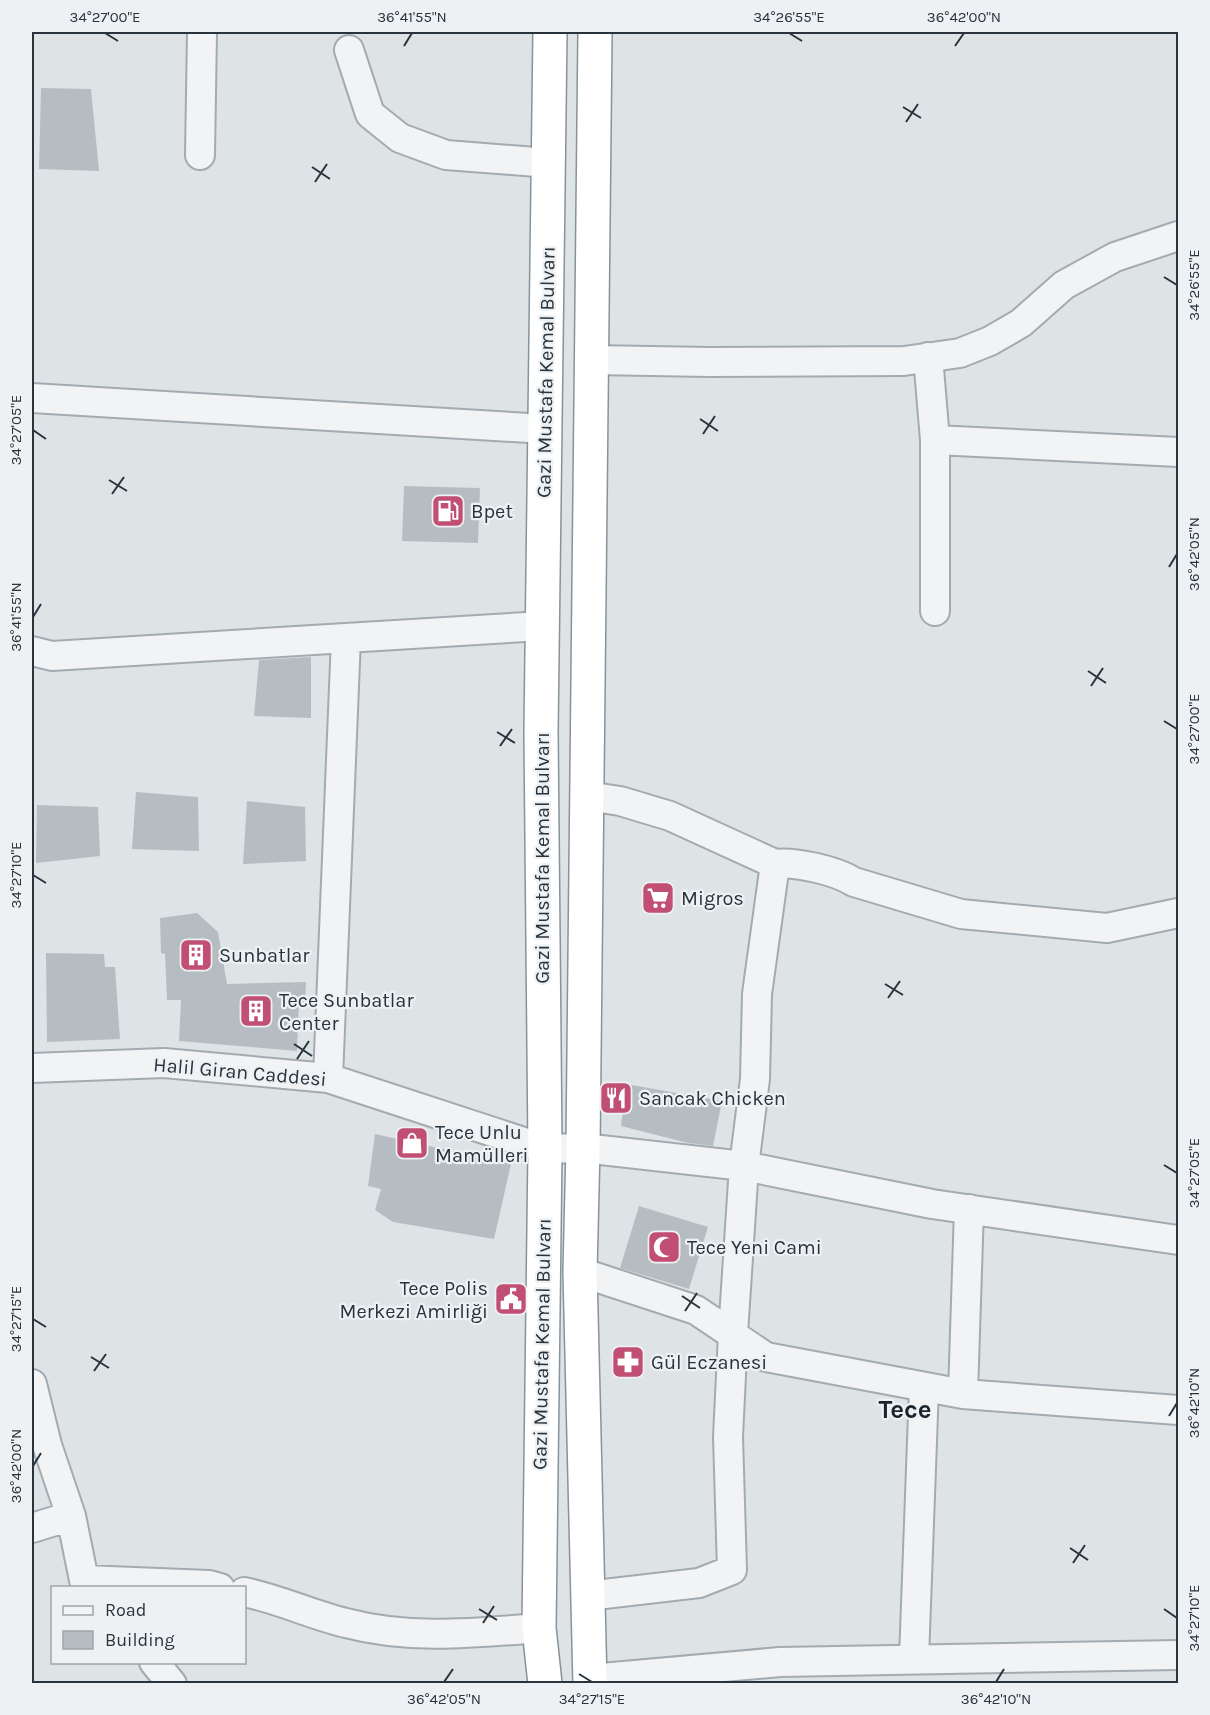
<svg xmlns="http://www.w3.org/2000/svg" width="1210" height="1715" font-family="Karla,sans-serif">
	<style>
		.building { fill: #b6bdc2 }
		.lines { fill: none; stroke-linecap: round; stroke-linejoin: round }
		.minor-casing { stroke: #a4abb0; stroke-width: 32 }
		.highway-casing { stroke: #87939b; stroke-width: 36 }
		.minor { stroke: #f1f3f5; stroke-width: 28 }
		.highway { stroke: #fff; stroke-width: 33 }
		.ticks { fill: none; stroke: #29333c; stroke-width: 2 }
		.labels { text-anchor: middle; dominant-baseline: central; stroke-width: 4.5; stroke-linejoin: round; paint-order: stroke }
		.street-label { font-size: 20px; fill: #29333c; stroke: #eef1f4 }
		.poi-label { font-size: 20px; fill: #29333c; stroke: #eef1f4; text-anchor: start }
		.district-label { font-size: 26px; font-weight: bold; fill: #1b242c; stroke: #eef1f4 }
		.neatline { fill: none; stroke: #29333c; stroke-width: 2 }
		.ticks-label { font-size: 15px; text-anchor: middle; fill: #29333c }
	</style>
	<rect width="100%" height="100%" fill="#dee3e6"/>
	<path class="building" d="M41,88L91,89L99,171L39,169Z
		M404,486L480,488L478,543L402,541Z
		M311,657V718L254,716L259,660Z
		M136,792L198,797L199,851L132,849Z
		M247,801L305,807L306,861L243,864Z
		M37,805L98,807L100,856L36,863Z
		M197,913L218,932L227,984L306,982L305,1003H299L297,1051L179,1041L181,1000H167L165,954L161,953L160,918Z
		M46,953L104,954L105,967H115L120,1039L47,1042Z
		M626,1084L722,1101L713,1146L688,1143L621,1126Z
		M375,1134L511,1164L494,1239L393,1222L375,1210L381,1189L368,1186Z
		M639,1206L708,1227L689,1289L620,1268Z"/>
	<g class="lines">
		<defs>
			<path id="minor" d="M349,50L370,114L400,138L446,155L549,163
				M200,155L202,32
				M928,357L935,440L1178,452
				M591,360L710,362L904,361L960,353L990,341L1021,323L1064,285L1115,257L1178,236
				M32,398L545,429
				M935,611V440
				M32,651L52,656L542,626
				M587,796L620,801L670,816L775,864C795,861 837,871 854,882L961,914L1107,928L1178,913
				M32,1068L164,1063L328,1078L545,1149L583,1148L744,1166L932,1204L1178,1240
				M328,1078L346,638
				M580,1272L696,1310L766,1357L963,1394L1178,1410
				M32,1384L47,1445L71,1516L84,1580L90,1588
				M963,1394L969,1209
				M32,1528L71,1516
				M84,1580L209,1585L220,1588
				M244,1592C279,1599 312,1615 346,1623C410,1640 474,1633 539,1628
				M587,1596L699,1583L732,1570L728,1437L733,1334L744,1166L755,1079L757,994L775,864
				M914,1659L924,1387
				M154,1662L172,1684
				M590,1679L780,1662L1178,1655"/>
			<path id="highway" d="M545,1684L539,1628L545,1149L541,732L550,32
				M590,1684L580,1272L583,1148L595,32"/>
		</defs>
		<use href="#minor" class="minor-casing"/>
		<use href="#highway" class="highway-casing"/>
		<use href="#minor" class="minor"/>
		<use href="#highway" class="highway"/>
	</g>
	<path class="ticks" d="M105,33L118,41M789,33L802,41M404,46L412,33M955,46L964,33M903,107L921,118M906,122L918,104M312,167L330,179M315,182L327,164M1164,277L1177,285M700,419L718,431M33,430L46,439M703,434L715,416M109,480L127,491M112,494L124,477M1169,567L1177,554M33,617L41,604M1088,671L1106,683M1091,686L1103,668M1164,721L1177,729M497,732L515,743M500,746L512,729M33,875L46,883M885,984L903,995M888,998L900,981M294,1044L312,1056M297,1059L309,1041M1164,1165L1177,1173M682,1296L700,1308M685,1311L697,1293M33,1319L46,1327M91,1357L109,1368M94,1371L106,1354M1169,1416L1177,1403M33,1466L41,1453M1070,1548L1088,1560M1073,1563L1085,1545M479,1609L497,1620M1164,1609L1177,1618M483,1623L494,1606M579,1674L592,1682M444,1682L453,1669M996,1682L1004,1669"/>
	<defs>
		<symbol id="fuel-square" viewBox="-11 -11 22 22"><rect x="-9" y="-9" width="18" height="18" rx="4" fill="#c04f73" stroke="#eef1f4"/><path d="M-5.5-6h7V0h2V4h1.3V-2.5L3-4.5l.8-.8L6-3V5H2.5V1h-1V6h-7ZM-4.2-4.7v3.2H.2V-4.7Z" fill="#fff"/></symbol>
		<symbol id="supermarket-square" viewBox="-11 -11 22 22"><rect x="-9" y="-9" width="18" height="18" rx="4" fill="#c04f73" stroke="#eef1f4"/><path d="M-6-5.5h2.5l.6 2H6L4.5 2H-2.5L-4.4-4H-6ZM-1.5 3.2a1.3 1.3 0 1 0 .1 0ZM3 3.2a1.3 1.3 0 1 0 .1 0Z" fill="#fff"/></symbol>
		<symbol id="building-square" viewBox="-11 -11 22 22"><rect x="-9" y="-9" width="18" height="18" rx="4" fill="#c04f73" stroke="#eef1f4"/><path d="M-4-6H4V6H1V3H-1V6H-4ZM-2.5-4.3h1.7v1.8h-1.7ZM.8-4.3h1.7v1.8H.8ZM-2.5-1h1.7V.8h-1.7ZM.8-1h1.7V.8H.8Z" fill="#fff"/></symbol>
		<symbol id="restaurant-square" viewBox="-11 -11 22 22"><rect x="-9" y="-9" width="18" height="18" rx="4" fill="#c04f73" stroke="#eef1f4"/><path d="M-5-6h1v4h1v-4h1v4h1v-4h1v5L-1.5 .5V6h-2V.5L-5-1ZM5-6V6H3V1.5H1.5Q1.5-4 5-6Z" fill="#fff"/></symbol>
		<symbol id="shop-square" viewBox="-11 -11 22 22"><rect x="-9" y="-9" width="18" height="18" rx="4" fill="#c04f73" stroke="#eef1f4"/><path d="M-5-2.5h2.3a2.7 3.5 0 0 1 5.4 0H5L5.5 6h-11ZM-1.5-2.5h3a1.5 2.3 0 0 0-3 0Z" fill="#fff"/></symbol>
		<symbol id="mosque-square" viewBox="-11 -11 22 22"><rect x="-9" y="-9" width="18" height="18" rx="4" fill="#c04f73" stroke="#eef1f4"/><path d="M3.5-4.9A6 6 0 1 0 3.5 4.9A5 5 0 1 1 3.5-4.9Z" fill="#fff"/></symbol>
		<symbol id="civic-square" viewBox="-11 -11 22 22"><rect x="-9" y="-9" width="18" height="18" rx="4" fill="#c04f73" stroke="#eef1f4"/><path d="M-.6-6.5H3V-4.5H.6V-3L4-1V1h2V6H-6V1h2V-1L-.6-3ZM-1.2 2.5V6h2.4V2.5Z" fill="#fff"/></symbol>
		<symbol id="pharmacy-square" viewBox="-11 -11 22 22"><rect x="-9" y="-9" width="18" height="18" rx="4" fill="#c04f73" stroke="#eef1f4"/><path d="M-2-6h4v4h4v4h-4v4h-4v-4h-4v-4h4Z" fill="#fff"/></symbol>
	</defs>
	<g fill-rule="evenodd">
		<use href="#fuel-square" x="429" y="492" width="38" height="38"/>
		<use href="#supermarket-square" x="639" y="879" width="38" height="38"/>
		<use href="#building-square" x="177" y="936" width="38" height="38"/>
		<use href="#building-square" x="237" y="992" width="38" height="38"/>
		<use href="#restaurant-square" x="597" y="1079" width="38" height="38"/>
		<use href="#shop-square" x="393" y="1124" width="38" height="38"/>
		<use href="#mosque-square" x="645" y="1228" width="38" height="38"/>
		<use href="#civic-square" x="492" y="1280" width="38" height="38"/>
		<use href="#pharmacy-square" x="609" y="1343" width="38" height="38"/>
	</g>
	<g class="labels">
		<g class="street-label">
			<text transform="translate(546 372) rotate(-89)">Gazi Mustafa Kemal Bulvarı</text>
			<text transform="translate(542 858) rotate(-90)">Gazi Mustafa Kemal Bulvarı</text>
			<text transform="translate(240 1072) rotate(5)">Halil Giran Caddesi</text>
			<text transform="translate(542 1344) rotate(-89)">Gazi Mustafa Kemal Bulvarı</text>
		</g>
		<g class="poi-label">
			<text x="471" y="511">Bpet</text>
			<text x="681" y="898">Migros</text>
			<text x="219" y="955">Sunbatlar</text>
			<text x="279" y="1000">Tece Sunbatlar<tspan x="279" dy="23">Center</tspan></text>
			<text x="639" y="1098">Sancak Chicken</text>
			<text x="435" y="1132">Tece Unlu<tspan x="435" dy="23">Mamülleri</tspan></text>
			<text x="687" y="1247">Tece Yeni Cami</text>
			<text x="488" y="1288" text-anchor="end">Tece Polis<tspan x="488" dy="23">Merkezi Amirliği</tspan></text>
			<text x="651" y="1362">Gül Eczanesi</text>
		</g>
		<g class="district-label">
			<text x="905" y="1409">Tece</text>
		</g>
	</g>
	<rect width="1210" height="1715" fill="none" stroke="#eef1f4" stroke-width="66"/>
	<rect x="51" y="1586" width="195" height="78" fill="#eef1f4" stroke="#9fa5aa" stroke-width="1.5"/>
	<rect x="63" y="1606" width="30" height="9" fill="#f1f3f5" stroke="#9fa5aa" stroke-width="1.5"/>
	<text x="105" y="1616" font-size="18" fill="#29333c">Road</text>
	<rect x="63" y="1631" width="30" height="18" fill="#b6bdc2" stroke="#9fa5aa" stroke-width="1.5"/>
	<text x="105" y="1646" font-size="18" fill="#29333c">Building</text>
	<rect x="33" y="33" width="1144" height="1649" class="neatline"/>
	<g class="ticks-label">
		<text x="105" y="22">34°27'00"E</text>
		<text x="412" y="22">36°41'55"N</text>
		<text x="789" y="22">34°26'55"E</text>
		<text x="964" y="22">36°42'00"N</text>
		<text transform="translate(1194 285) rotate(-90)" y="5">34°26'55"E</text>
		<text transform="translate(16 430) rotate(-90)" y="5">34°27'05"E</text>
		<text transform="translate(1194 554) rotate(-90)" y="5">36°42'05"N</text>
		<text transform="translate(16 617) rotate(-90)" y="5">36°41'55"N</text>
		<text transform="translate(1194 729) rotate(-90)" y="5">34°27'00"E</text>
		<text transform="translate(16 875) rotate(-90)" y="5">34°27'10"E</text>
		<text transform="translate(1194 1173) rotate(-90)" y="5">34°27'05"E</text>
		<text transform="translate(16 1319) rotate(-90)" y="5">34°27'15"E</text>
		<text transform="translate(1194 1403) rotate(-90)" y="5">36°42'10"N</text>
		<text transform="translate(16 1466) rotate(-90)" y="5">36°42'00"N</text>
		<text transform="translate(1194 1618) rotate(-90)" y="5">34°27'10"E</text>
		<text x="444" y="1704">36°42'05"N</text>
		<text x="592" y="1704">34°27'15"E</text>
		<text x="996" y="1704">36°42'10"N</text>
	</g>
</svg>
